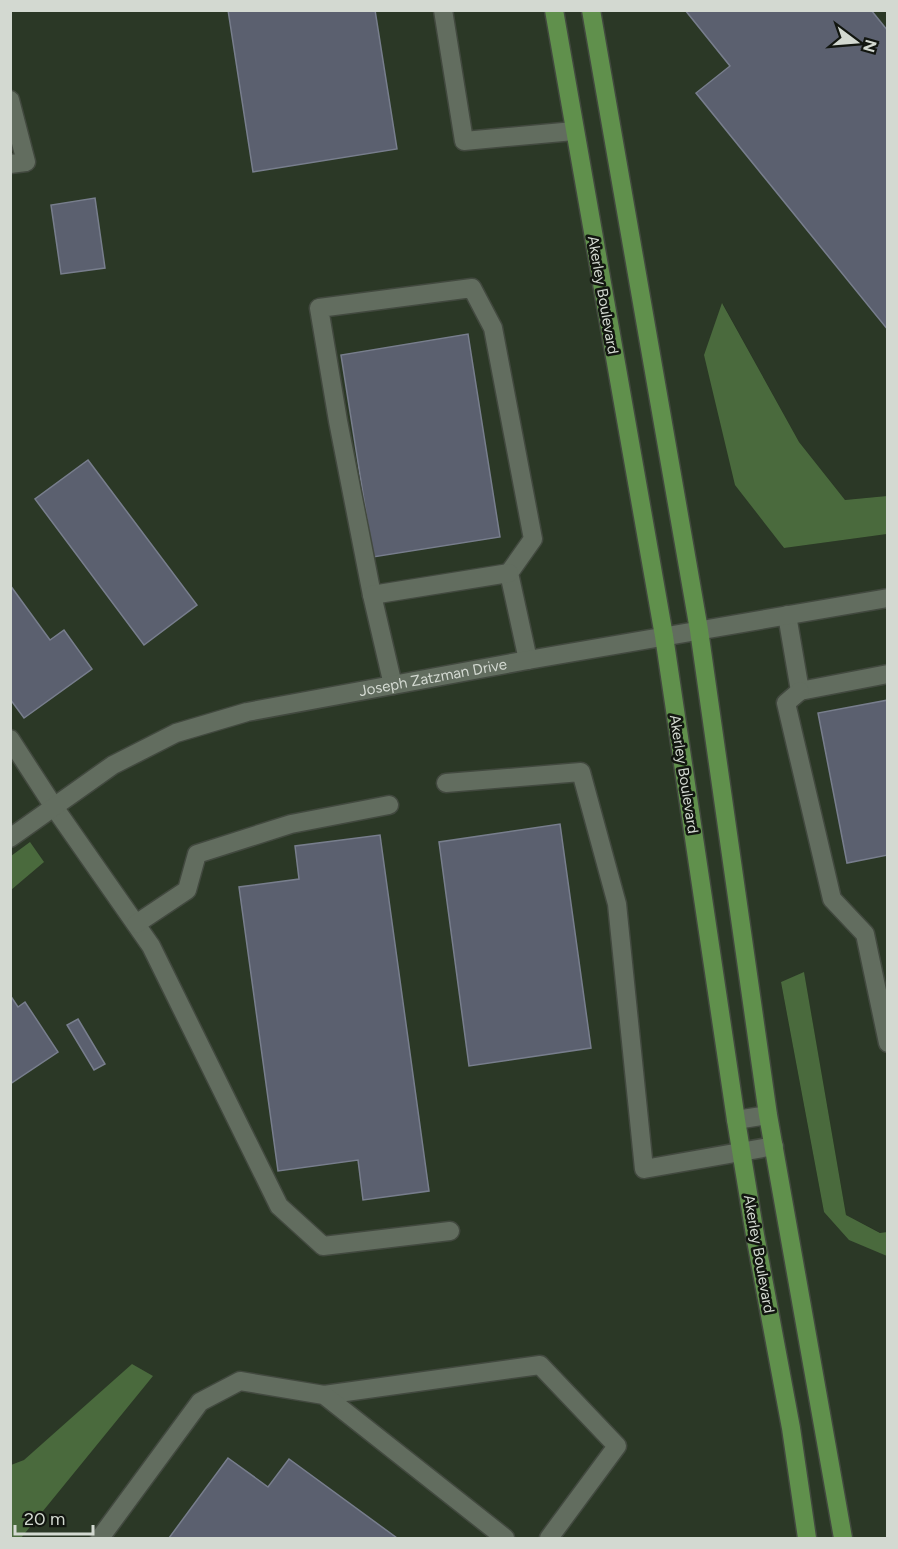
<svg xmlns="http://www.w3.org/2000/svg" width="898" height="1549" font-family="Figtree,sans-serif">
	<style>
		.built { fill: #2b3826 }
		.forest { fill: #4a6a3d }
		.building { fill: #5b606f; stroke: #787e8d; stroke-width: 1.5 }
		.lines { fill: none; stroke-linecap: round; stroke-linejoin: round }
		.minor-casing { stroke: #42493f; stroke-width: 21 }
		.major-casing { stroke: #42493f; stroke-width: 21 }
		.minor { stroke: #626d5f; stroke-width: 18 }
		.major { stroke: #60904c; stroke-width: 18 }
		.labels { text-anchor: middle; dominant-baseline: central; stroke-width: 5; stroke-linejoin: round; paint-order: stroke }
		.street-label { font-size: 15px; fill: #d3d9d1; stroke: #121610 }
	</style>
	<rect width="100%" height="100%" fill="#262f23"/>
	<path class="built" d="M11,11H887V496L845,500L799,442L723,304L704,355L783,548L887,534V1232L881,1233L846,1215L804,973L781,982L824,1212L887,1256V1538H11Z"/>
	<path class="forest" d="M722,303L799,442L845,500L887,496V534L784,548L735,485L704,355Z
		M30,842L44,862L11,890V856Z
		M804,972L846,1215L880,1233L887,1232V1256L849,1240L824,1212L781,982Z
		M132,1364L153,1376L21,1538H11V1465L24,1460Z"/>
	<path class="building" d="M228,10H375L397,149L253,172Z
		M685,10H871L888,31V330L696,93L730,66Z
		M95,198L105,268L61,274L51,205Z
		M468,334L500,537L373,557L341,355Z
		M88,460L197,605L144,645L35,499Z
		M10,585L50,640L64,630L92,669L24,718L10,699Z
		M888,700V855L847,863L818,713Z
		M560,824L591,1048L469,1066L439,842Z
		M380,835L429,1191L363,1200L358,1160L278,1171L239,887L299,879L295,846Z
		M10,995L18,1007L25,1002L58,1052L10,1084Z
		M78,1019L105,1064L94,1070L67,1025Z
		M228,1458L268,1487L289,1459L397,1538H169Z"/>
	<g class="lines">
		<defs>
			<g id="minor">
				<path d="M443,10L464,141L574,131"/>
				<path d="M10,100L26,162L10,164"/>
				<path d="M372,595L338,421L319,308L472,288L493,328L533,539L509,573L528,660"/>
				<path d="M787,615L800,691L888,674"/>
				<path d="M393,685L372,595L509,573"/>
				<path d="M800,691L786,703L832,899L865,934L888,1043"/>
				<path d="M10,739L54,807L151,946L279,1206L323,1246L450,1231"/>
				<path d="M446,783L581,772L617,904L644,1169L774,1146"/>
				<path id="s1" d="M10,838L113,765L176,733L247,712L528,660L888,598"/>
				<path d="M136,924L187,890L197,854L291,824L389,805"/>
				<path d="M736,1120L768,1115"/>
				<path d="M324,1395L540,1365L617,1446L549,1538"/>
				<path d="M100,1538L200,1402L240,1381L324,1395L505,1538"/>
			</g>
			<path id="major" d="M554,10L664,636L736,1120L755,1235L791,1428L807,1538
				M591,10L699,630L768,1115L843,1538"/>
		</defs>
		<use href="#minor" class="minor-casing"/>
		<use href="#major" class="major-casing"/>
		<use href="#minor" class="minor"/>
		<use href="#major" class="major"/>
	</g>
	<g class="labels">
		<g class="street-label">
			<text transform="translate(603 295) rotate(80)">Akerley Boulevard</text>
			<text stroke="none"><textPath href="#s1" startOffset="460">Joseph Zatzman Drive</textPath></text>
			<text transform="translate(684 774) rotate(81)">Akerley Boulevard</text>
			<text transform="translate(759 1254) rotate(80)">Akerley Boulevard</text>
		</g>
	</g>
	<rect width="898" height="1549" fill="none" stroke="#d3d9d1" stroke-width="24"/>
	<g transform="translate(856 42) rotate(106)" stroke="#121610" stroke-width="4.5" paint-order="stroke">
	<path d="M0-4.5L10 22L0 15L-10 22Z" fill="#d3d9d1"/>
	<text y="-9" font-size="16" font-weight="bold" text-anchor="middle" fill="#d3d9d1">N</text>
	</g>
	<path d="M15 1525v9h78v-9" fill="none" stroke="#d3d9d1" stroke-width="3"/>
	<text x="24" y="1525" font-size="18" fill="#d3d9d1" stroke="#121610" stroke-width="4.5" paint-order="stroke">20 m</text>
</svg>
